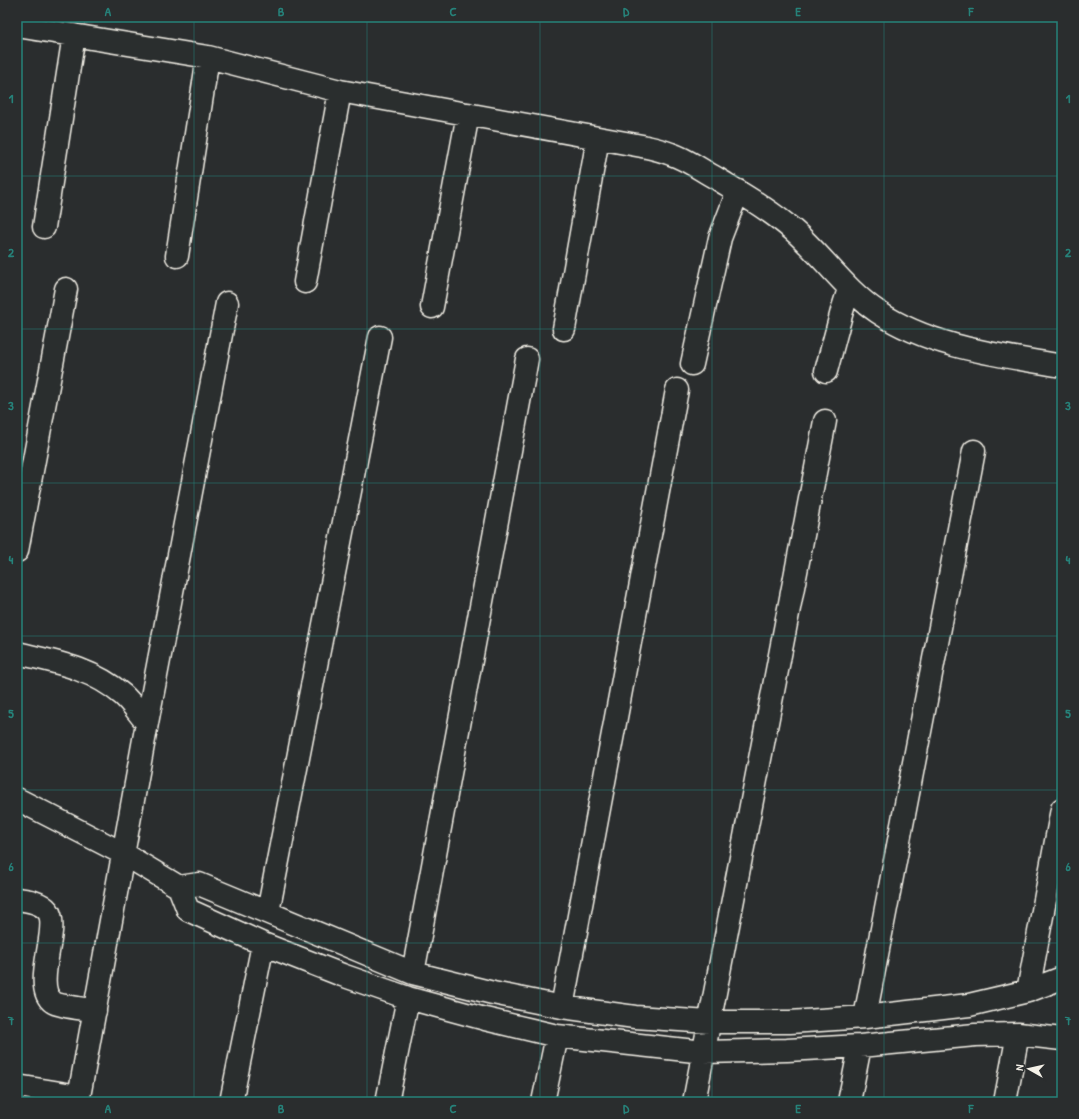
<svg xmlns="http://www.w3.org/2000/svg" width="1079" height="1119" font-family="'Patrick Hand',sans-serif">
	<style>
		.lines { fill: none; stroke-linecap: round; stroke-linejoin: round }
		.minor-casing { stroke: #f4f1e8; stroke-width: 25 }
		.minor { stroke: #2a2d2e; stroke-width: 22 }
		.grid { fill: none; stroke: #26827a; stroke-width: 1; stroke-opacity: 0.55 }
		.neatline { fill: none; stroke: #26827a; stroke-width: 1.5 }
		.grid-label { font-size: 13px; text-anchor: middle; font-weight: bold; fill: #26827a }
	</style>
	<rect width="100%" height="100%" fill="#2a2d2e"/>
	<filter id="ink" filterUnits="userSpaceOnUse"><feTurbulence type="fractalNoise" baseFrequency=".025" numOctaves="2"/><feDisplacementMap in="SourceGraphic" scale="8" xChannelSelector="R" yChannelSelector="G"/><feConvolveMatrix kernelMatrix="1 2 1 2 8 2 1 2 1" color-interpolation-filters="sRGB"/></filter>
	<g filter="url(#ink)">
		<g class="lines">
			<defs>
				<path id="minor" d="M17,26L208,57L340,91L642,146C651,148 661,150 671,154C687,159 701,170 716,178C742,194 770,210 793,230C823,256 845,290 878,312C932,348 1000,355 1062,366
					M44,227L74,35
					M177,256L208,57
					M305,282L340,91
					M432,307L468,114
					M564,329L598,138
					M692,364L720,238L738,191
					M826,371L842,311L849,289
					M17,551L66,289
					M17,653C55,662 92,668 123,695C132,703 139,714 147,723
					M17,799L124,854L179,887L188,910L263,944L342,975L408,998L485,1019L557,1036L704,1052L787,1050L860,1046L975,1035L1018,1034L1062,1039
					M179,887L199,884L413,973L493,993L562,1007L635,1017L709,1022H790L865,1017L969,1005L1028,991L1062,978
					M17,899C27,900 41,902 48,911C61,928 31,986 53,1002C58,1006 87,1009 95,1011
					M268,912L380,337
					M413,973L527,359
					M1028,991L1062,809
					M562,1007L677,390
					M865,1017L974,451
					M17,1086L79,1096
					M78,1102L147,723L227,303
					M231,1102L263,944
					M387,1102L408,998
					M543,1102L557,1036
					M694,1102L825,421
					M849,1102L860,1046
					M1005,1102L1018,1034"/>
			</defs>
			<use href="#minor" class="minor-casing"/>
			<use href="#minor" class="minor"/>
		</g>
	</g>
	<path class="grid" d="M194,17V1102M367,17V1102M540,17V1102M712,17V1102M884,17V1102M17,176H1062M17,329H1062M17,483H1062M17,636H1062M17,790H1062M17,943H1062"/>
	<rect width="1079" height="1119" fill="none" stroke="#2a2d2e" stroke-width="44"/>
	<g transform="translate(1029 1069) rotate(278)" stroke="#2a2d2e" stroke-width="3" paint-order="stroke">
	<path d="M0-3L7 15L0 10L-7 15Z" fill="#f4f1e8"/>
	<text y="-6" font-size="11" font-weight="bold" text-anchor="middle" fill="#f4f1e8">N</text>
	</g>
	<rect x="22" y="22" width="1035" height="1075" class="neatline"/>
	<g class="grid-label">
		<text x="108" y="16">A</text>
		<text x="281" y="16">B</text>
		<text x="453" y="16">C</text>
		<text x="626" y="16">D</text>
		<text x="798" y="16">E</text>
		<text x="971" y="16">F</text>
		<text x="11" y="103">1</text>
		<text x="1068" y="103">1</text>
		<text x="11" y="257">2</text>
		<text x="1068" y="257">2</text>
		<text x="11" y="410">3</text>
		<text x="1068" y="410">3</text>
		<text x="11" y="564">4</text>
		<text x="1068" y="564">4</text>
		<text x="11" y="718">5</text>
		<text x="1068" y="718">5</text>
		<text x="11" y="871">6</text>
		<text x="1068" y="871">6</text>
		<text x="11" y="1025">7</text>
		<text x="1068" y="1025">7</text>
		<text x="108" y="1113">A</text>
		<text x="281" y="1113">B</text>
		<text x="453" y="1113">C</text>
		<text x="626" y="1113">D</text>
		<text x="798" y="1113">E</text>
		<text x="971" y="1113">F</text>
	</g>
</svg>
